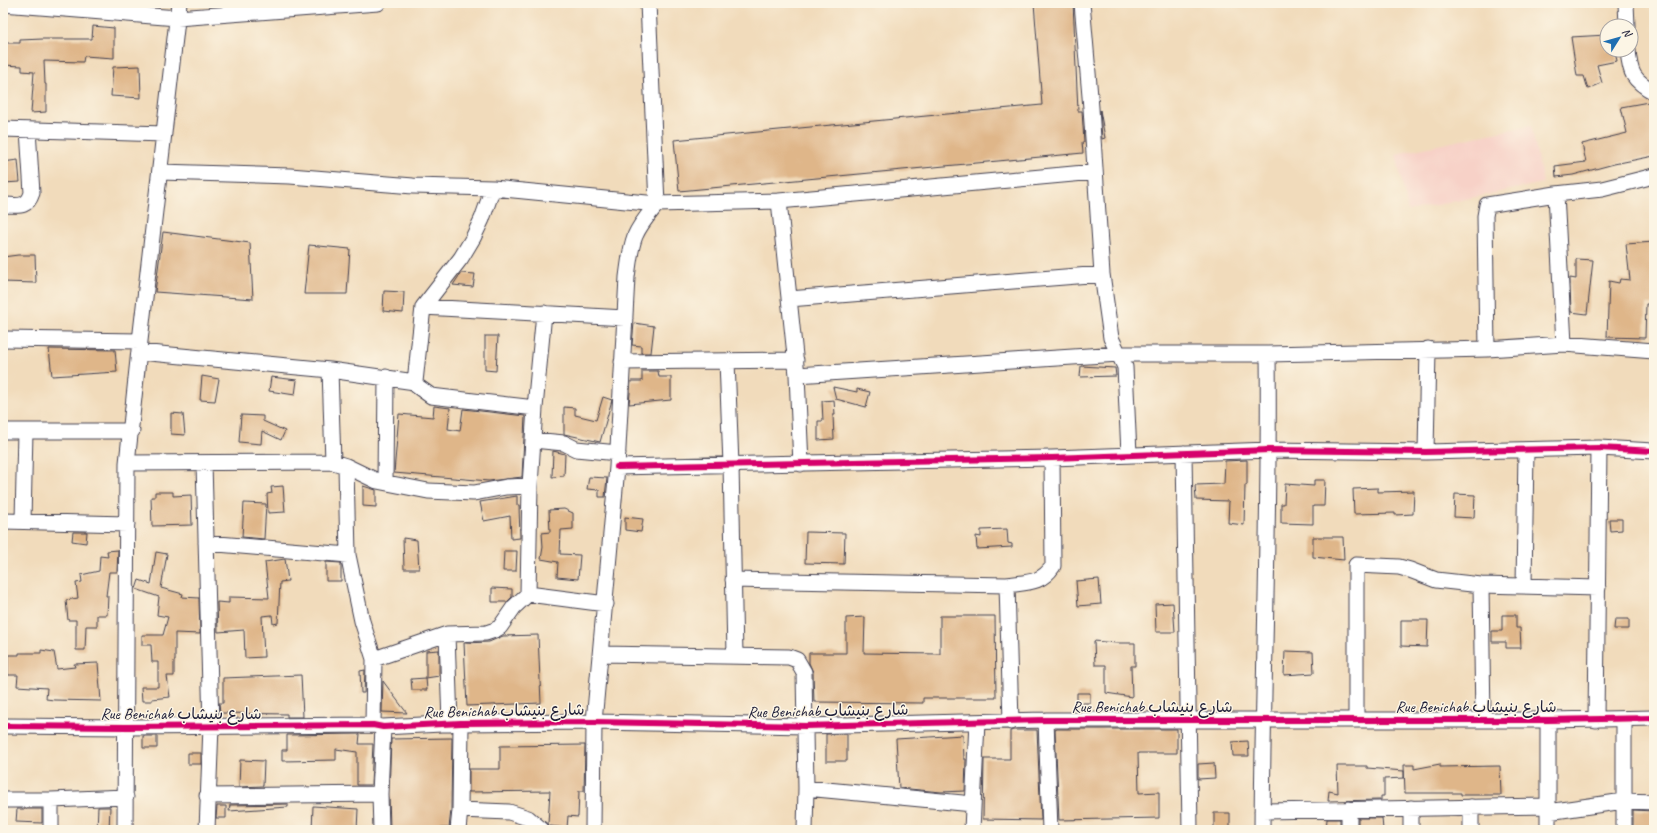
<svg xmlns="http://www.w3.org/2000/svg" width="1657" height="833" font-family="Caveat,'Playpen Sans Arabic',sans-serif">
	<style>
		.built { fill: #f7d1c7 }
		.building { fill: #dfb689 }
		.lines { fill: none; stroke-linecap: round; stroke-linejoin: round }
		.minor-casing { stroke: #413e4e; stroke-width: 17 }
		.minor { stroke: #fff; stroke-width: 15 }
		.cycleway-casing { stroke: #fcf5e5; stroke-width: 8 }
		.cycleway { stroke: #d6006c; stroke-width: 6 }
		.labels { text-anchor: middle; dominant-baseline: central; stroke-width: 3; stroke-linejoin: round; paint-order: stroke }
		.street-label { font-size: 16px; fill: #22223b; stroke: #fcf5e5 }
	</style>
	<rect width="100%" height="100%" fill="#fcf5e5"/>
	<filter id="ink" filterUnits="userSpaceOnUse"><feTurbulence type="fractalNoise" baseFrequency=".025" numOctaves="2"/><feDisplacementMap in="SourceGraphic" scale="8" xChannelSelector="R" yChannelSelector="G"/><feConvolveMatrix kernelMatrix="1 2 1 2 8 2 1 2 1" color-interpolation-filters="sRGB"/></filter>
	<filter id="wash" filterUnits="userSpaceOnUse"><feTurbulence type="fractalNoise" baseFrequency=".012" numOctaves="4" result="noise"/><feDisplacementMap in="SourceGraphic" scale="16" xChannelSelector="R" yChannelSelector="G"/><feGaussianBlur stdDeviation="0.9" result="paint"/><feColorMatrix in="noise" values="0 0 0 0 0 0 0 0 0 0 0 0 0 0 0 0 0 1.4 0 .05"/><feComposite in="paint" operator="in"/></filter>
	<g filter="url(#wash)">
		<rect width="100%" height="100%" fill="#f1dbbb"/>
		<path class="built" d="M1531,125L1543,183L1408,211L1396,154Z"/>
		<g id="blocks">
			<path class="building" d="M1034,3H1073L1078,111H1082L1084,142H1082L1083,153L679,191L674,140L1042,105Z
				M93,26L114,28V58L84,56L83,62L44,61L45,84H46V112L31,113L34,72L22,71V66L3,65V43H20V40L43,39H92Z
				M1607,35V50H1615L1617,61L1597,65L1602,83L1588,89L1584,76H1577L1571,37Z
				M140,66L141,98L111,96L113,67Z
				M1654,101V156L1614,164L1573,175L1556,177L1555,166L1586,162L1582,144L1627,133L1621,107Z
				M1100,110L1105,138L1102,139Z
				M18,160L20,182L3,183V162Z
				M163,232L250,243L253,299L155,292Z
				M1654,242V304H1646L1645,338L1607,337L1609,281L1619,283L1620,279L1630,280L1626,244Z
				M309,245L350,249L347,294H304Z
				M18,255H35L36,283L3,282V257Z
				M1576,259L1593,260L1587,314L1571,312L1570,284V278L1576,279Z
				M461,273L475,274L473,287L453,285Z
				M384,291L404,292L403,313L383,311Z
				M634,323L654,326L651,353H641V346L632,345Z
				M485,336H498L496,371L485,370Z
				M49,349L115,350L117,372L52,376Z
				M1081,366L1115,368L1116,376L1080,377Z
				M642,371H658L659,377H671V400L629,404L631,381H642Z
				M202,376L219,379L215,401L200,400Z
				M271,377L297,380L295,395L269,391Z
				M833,387L857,392V389L870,392L866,407L836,399Z
				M603,397L612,400L600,442L564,434V407L575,408V415L596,420Z
				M834,400L835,415H833L834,439L818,440V421H823L822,401Z
				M434,406L450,408L448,429L460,431L463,409L525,416L522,477L489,481L394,473L399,414L433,417Z
				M171,413L183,414L185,435L171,434Z
				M241,415L263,416V421L285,431L281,440L262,431L261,444L239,442Z
				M553,451L565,454L564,476L552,477Z
				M1247,460V485H1245L1244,525L1228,523L1229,501L1196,500L1195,485L1224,484L1225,461Z
				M589,477L607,478L605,497H599V490L587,489Z
				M1314,480H1325L1324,506H1313V524L1281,523V504H1284L1285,484L1314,486Z
				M283,486L285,512L268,513L267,494L272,493L271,487Z
				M363,486L376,490V507L363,506Z
				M1378,488V492L1414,491L1413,514L1395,515V513L1354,514L1353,489Z
				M155,492H173V496L191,495L192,525L152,526L151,497H155Z
				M1455,494L1475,495L1474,518L1454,517Z
				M517,496V505H519L520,538L511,539L510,516L484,521L480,502Z
				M244,503L266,504L264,539L242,537Z
				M564,509L573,513V529L561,530L560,554L580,555L578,579L557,577L558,562L541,559L543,547L542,533L550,532L549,510Z
				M625,517L643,519L641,532L625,530Z
				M1609,519H1622V530L1610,531Z
				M1007,529L1008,543L1012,544V547L977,549L976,536L981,537V530Z
				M73,532H87L86,543L72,541Z
				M806,532L845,533L844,564L805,563Z
				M1313,537H1343L1344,560L1313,557Z
				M403,538L417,540L419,569H404Z
				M118,550L117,572H109L106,596H108L107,615H97V626H86L85,650H76V620H68L66,600L78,598L76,583L82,582L81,575L99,571L100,556L108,557L107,551Z
				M504,551H517L516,571H503Z
				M156,552L167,554L161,588L183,594L182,597L199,598L200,634L175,633V661H174V676H167L170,697L152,699V701H142L141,687H158V662H152L151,645H142V635H163L168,617L157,615L159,597L136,589L139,580L151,584Z
				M285,559L288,581L280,582L278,623L273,624L272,615L262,616L264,657L245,658L244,630L218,632L217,602L229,603V597L269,598L265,562Z
				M326,562L341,563V581H326Z
				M1099,579L1101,604L1078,606L1076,581Z
				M492,588L512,589V597L507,602H492Z
				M1173,603L1175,632H1156L1155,604Z
				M1502,615H1516V628H1520L1521,648H1506V642H1492V631H1502Z
				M940,616H995L996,698H923V703L814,702L813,672L809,663V653H846V618L865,617L864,653L940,654Z
				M1615,619H1629V629H1614Z
				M1401,620H1428L1427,647L1401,646Z
				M538,635L541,703L467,706L464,643L489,642L503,636Z
				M1094,641L1116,643H1135V666H1131L1132,697L1106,693V665H1095Z
				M41,650L54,652L57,669L75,667L74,664L98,663L101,701L54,700L46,699L47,688L17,686L18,675H8V655H19V653H41Z
				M439,650V676L426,678V651Z
				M1285,651L1313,652L1314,673L1284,675Z
				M365,670L364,693H361L360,671Z
				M301,675L303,717H287V714L220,713L219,703H223V678Z
				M426,678L427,690H412L411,679Z
				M383,681L391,692L407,713L382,712Z
				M1077,693H1090V703H1077Z
				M1057,729H1177V753H1138L1139,793L1159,792V818L1059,820L1055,730Z
				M1015,730H1037L1041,820L983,819L984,759H1010V731Z
				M360,734L359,744H373L371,785H357V752L336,749V760L282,761V750H287V735Z
				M826,734H847V761H826Z
				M963,735L964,759H966L965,791L941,792L899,788L896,739Z
				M143,736H157V748H143Z
				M452,738L451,810L449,828L390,829L389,794L391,739Z
				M1248,741L1249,756H1233L1232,742Z
				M585,745L584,791H579L578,817L568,816L567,828L550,826L548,824L550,791L469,792V769H500V746Z
				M188,753H201V764H188Z
				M240,760L264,761L263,786L239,787Z
				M1214,763L1215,778L1198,779V764Z
				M1440,764V767L1500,766L1501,795H1461V793H1405L1404,765H1414V769Z
				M1337,766H1367V768L1404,771V778L1384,779V796H1381V800L1328,801L1329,791L1338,793Z
				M288,804V807L229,811L230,805Z
				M217,806H226V818H216Z
				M313,806L358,809L357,830H312Z
				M98,807H110L109,830H97Z
				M17,809H42V823L16,822Z
				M1633,810L1654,811V827H1640V829L1633,830Z
				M1214,813H1230V830H1214Z
				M1358,818H1382L1383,830H1358Z
				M1327,819H1340V830H1326Z"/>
		</g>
	</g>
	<g filter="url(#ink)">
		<use href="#blocks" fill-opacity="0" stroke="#413e4e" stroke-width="1"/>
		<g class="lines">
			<defs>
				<path id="minor" d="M1082,3L1091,108L1102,274L1111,338L1125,367L1129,454
					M1626,3L1627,26
					M3,4L177,18L378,3
					M1628,50C1630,74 1633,80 1654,92
					M3,129L164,134
					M160,172L290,176L413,186L493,188L657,204L779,201
					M1556,194L1564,344
					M3,205C17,205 27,209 32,193L28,130
					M789,299L1102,274
					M423,307L625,318
					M544,313L535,408L530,486L528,594L606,604
					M3,339L140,341
					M1487,349L1485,216L1487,205L1556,194L1602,189L1654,176
					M139,352L330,370L415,382L423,307L461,258L473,238L482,219L493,188
					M727,361L731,465L735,655
					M622,362L796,360
					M330,370L333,462
					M797,375L1119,354H1268L1487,349L1564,344L1654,351
					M415,382L417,386L431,396L535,408
					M3,431H132
					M533,440L564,443L576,449L618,453
					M1426,452L1428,349
					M1184,453L1190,830
					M127,463L333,462L346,466L377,481L428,491L474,493L506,487L530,486
					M204,463L211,726L207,830
					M801,464L797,375L779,201L1095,172
					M346,466L348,555L362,621L374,659L373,725
					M617,467L1052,458L1269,450L1426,452L1599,448L1654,451
					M385,482L386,377
					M3,521L127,524
					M23,521L25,431
					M206,543L348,555
					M733,580L1007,585C1027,582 1041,584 1053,566L1052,458
					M1007,585L1011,722
					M1481,585L1483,720
					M1524,586L1526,450
					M447,634L486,633L495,630L500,627L514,607L528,594
					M601,654L789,657L797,660L804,672L806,788L805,830
					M374,659L447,634L450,724
					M1624,719V830
					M1046,720L1050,830
					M1356,720V565L1399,567L1410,570L1436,580L1481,585L1598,588
					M1596,720L1599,448
					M3,726L126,727L373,725L383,727L461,723L594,722L805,726L1046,720H1548L1654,718
					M806,788L973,804
					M380,794L381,830
					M207,796L380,794L383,727
					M3,800H51L126,797
					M51,800V830
					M1471,807V830
					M1411,808V830
					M1349,809V830
					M460,810L509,812L528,818L542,830
					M1262,811L1548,806
					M1548,812L1624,801L1654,802
					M125,830L127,463L140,341L179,3
					M458,830L460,810L461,723
					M593,830L594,722L617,467L627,277C629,263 630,249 635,236C640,224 649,214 657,204L648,3
					M972,830L977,722
					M1262,830C1263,671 1270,513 1268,354
					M1548,830V720"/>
			</defs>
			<use href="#minor" class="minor-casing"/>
			<use href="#minor" class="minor"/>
			<defs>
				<path id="cycleway" d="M617,467L1052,458L1269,450L1426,452L1599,448L1654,451
					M3,726L126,727L373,725L383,727L461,723L594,722L805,726L1046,720H1548L1654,718"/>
			</defs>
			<use href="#cycleway" class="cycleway-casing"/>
			<use href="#cycleway" class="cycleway"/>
		</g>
	</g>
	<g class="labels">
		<g class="street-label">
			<text x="1152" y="707">Rue Benichab شارع بنيشاب</text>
			<text x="1476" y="707">Rue Benichab شارع بنيشاب</text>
			<text transform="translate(504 711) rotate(-1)">Rue Benichab شارع بنيشاب</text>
			<text transform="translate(828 711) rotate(-1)">Rue Benichab شارع بنيشاب</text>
			<text x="181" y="714">Rue Benichab شارع بنيشاب</text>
		</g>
	</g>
	<rect width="1657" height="833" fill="none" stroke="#fcf5e5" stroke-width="16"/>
	<g transform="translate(1619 38) rotate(53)"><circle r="19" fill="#fcf5e5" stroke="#a5a1a1"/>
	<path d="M0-3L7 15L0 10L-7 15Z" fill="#1f6fb2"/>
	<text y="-6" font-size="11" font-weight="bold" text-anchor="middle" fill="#22223b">N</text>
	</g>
</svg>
